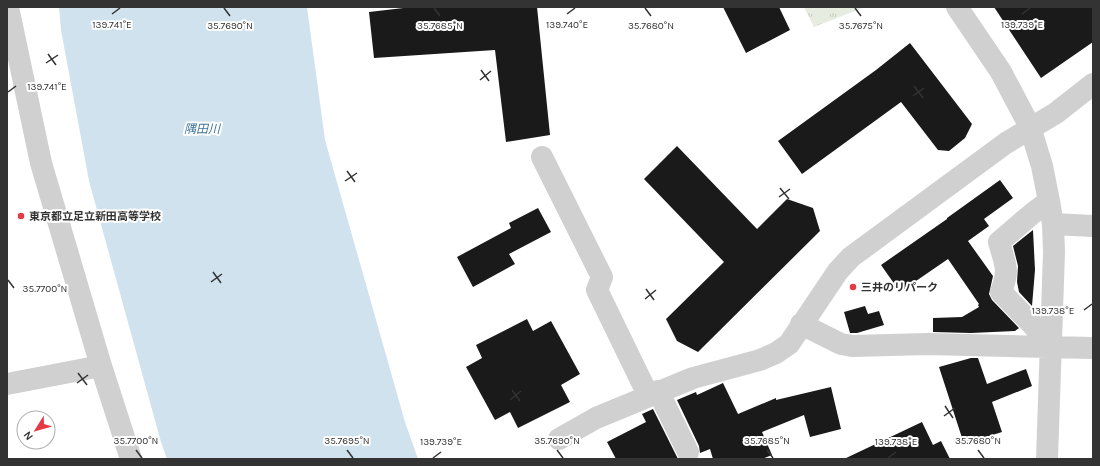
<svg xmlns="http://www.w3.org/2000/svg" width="1100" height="466" font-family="Karla,'Noto Sans JP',sans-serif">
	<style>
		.grass { fill: url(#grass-tufts) }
		.water { fill: #cfe2ee }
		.building { fill: #1a1a1a }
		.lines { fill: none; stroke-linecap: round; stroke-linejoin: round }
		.minor { stroke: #d0d0d0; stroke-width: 22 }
		.ticks { fill: none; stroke: #333; stroke-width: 1.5 }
		.poi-dot { fill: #e63946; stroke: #fff; stroke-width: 1.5 }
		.labels { text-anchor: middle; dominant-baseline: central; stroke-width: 4; stroke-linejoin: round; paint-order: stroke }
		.poi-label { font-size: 11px; font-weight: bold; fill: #333; stroke: #fff; text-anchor: start }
		.water-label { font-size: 12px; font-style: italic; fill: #3f7597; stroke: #fff }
		.ticks-label { font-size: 10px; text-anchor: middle; fill: #333; stroke: #fff; stroke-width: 4; stroke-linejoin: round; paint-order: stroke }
	</style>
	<defs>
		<pattern id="grass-tufts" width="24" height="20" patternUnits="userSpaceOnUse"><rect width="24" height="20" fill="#e6ecdf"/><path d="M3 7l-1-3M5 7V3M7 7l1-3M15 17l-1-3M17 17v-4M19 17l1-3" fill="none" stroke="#c6cbc0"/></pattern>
	</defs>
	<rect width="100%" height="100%" fill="#fff"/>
	<path class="grass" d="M804,7H865L814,27Z"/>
	<path class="water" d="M59,7H307L325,140L405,422L418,459H167L161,442L89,181L61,30Z"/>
	<path class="building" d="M412,7H537L550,135L506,142L495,50L374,58L369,12Z
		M723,7H779L790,30L746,53Z
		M994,7H1093V42L1041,78Z
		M910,43L972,124L965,138L949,151L938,150L901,102L802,174L778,141L876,70Z
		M677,146L757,229L787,199L813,208L820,231L698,352L677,341L666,319L724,262L644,179Z
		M1000,180L1013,198L984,219L989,226L968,241L993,276L989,294L992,300L1019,328L1015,331L971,333L933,332V318L962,317L979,307L978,305L979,304L948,259L900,292L881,265L947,219V218Z
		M538,208L551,232L509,254L515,264L473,287L457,257L511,228L509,223Z
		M1033,230L1035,270L1032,306L1019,292L1017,282L1018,266L1013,246Z
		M865,306L868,314L879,311L884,325L857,333H850L844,312Z
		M527,319L533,331L551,321L580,374L561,385L570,402L518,428L510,412L495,420L466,367L482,358L476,345Z
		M971,358H978L987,384L1026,369L1032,386L992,402L1002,432L964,444L939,367Z
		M723,383L738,414L776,398V400L831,387L841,429L810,437L804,415L762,432L772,455L762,459H713L710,449L700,453L699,446L677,400L696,392L697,395Z
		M653,409L678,459H616L607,442L646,422L642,414Z
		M922,422L933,445L941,441L950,459H844Z"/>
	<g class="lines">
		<path class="minor" d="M8,7L41,163L101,366L131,459
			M957,7L1001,72L1030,127L1042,166L1049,201L1053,224L1054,252L1047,459
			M542,157L602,277L597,290L648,395
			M1049,201L1033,213L999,242C1005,265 1010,269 1001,292L1031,323L1052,347
			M1053,224L1093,226
			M801,324L841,344L852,346L928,344L1093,348
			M7,384L101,366
			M658,391L688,452
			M559,439L596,418L693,378L760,360L776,353L789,344L838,271L851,257L1006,143L1056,113L1093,84"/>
	</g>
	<path class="ticks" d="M224,8L230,16M434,8L440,16M645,8L651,16M855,8L861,16M112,14L120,8M567,14L575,8M1022,14L1030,8M48,54L56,65M46,63L58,55M481,70L489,81M480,80L491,71M914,86L923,98M8,92L16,86M913,96L924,88M347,171L355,182M345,181L357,173M780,188L789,199M779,197L790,189M213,272L221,283M8,280L14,288M211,282L222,274M646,289L654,300M645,299L656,290M1084,310L1092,304M78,373L87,385M77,383L88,375M512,390L520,401M510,400L521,391M945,406L953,418M944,416L955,408M136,450L142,458M347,450L353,458M557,450L563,458M767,450L773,458M978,450L984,458M433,458L441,452M888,458L896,452"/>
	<g class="poi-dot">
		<circle cx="21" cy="216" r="4"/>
		<circle cx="853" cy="287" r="4"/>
	</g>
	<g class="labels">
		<g class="poi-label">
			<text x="29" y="216">東京都立足立新田高等学校</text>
			<text x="861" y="287">三井のリパーク</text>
		</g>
		<g class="water-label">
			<text x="202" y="129">隅田川</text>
		</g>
	</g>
	<g class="ticks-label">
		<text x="112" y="28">139.741°E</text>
		<text x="567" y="28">139.740°E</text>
		<text x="1022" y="28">139.739°E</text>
		<text x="230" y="29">35.7690°N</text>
		<text x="651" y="29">35.7680°N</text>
		<text x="861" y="29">35.7675°N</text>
		<text x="440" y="29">35.7685°N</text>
		<text x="47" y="90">139.741°E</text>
		<text x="45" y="292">35.7700°N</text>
		<text x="1053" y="314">139.738°E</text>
		<text x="136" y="444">35.7700°N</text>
		<text x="347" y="444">35.7695°N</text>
		<text x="557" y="444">35.7690°N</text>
		<text x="767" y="444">35.7685°N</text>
		<text x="978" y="444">35.7680°N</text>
		<text x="441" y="445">139.739°E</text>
		<text x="896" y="445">139.738°E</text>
	</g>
	<rect width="1100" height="466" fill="none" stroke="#333333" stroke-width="16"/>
	<g transform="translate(36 430) rotate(233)"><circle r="19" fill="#ffffff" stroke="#adadad"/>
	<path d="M0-3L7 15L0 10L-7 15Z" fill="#e63946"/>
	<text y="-6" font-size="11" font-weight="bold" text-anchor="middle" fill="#333333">N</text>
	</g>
</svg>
